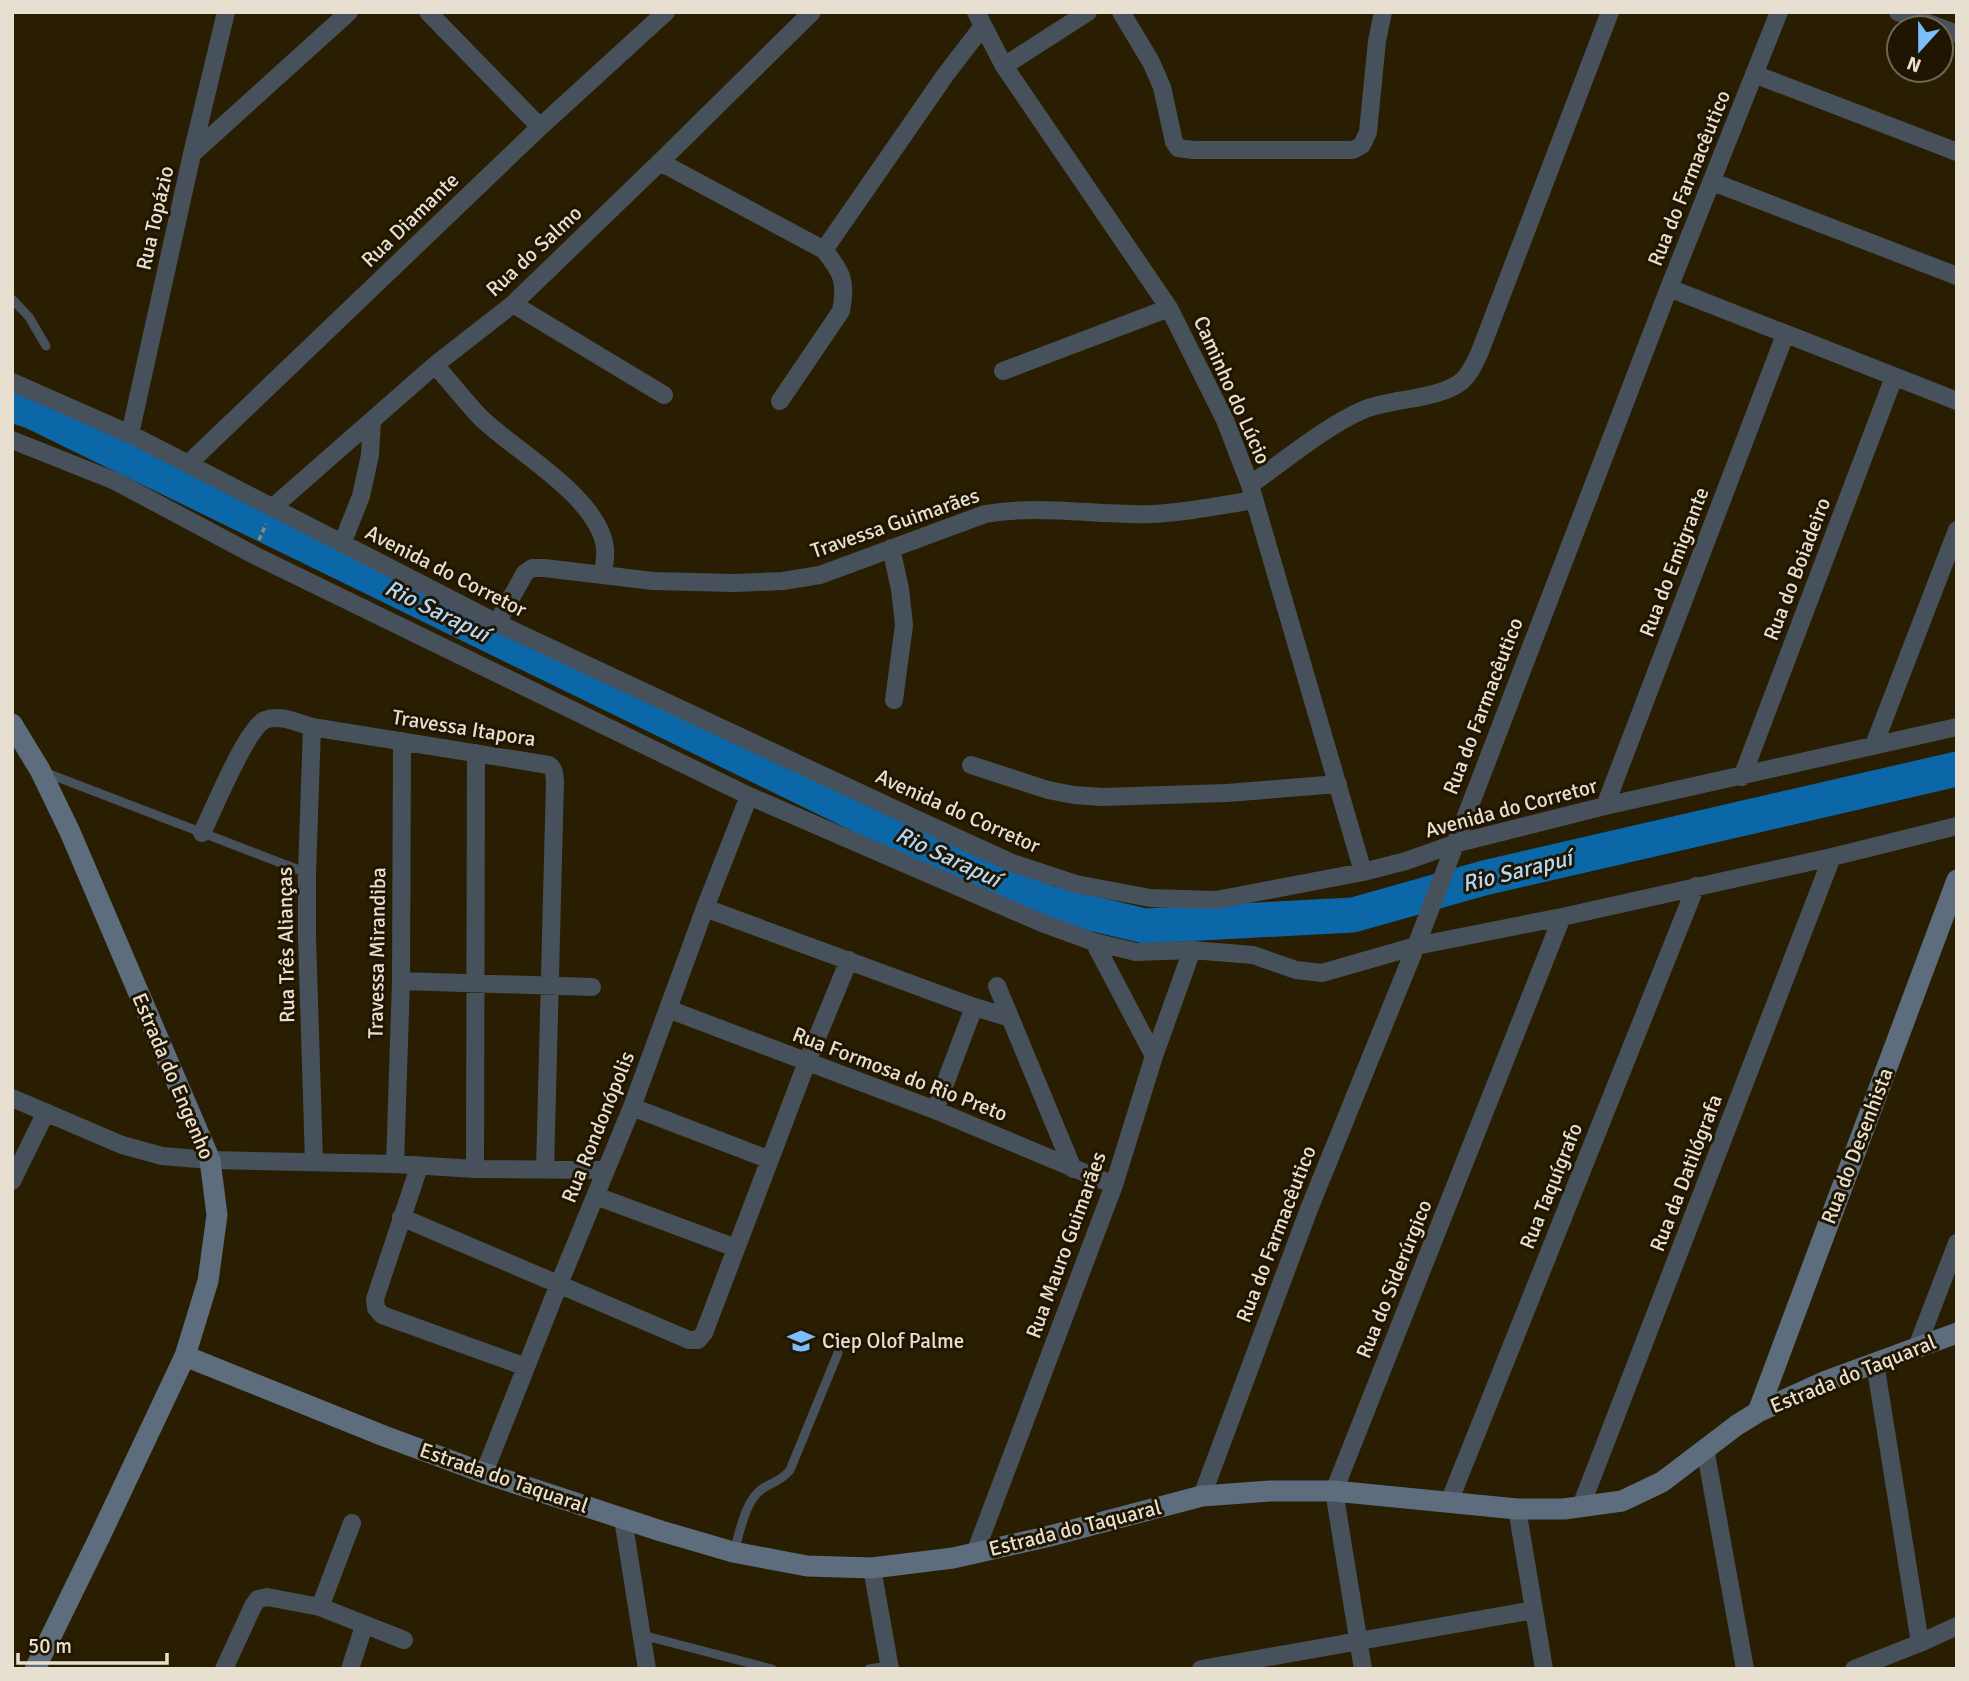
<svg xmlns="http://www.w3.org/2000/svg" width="1969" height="1681" font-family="Signika,sans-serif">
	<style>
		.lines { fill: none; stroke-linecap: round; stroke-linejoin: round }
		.river { stroke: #0b67a7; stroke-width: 35 }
		.path { stroke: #908772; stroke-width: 3.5; stroke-dasharray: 5 3.5; stroke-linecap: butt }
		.lane { stroke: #47515b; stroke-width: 9 }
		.street { stroke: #47515b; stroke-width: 18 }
		.secondary { stroke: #5d6d7d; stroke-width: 21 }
		.labels { text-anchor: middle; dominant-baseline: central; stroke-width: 6; stroke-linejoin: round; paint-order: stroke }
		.street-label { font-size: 21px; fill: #e7e0d0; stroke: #1f1500 }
		.poi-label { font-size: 21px; fill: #e7e0d0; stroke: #1f1500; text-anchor: start }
		.water-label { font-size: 23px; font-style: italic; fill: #b2d7fa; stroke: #1f1500 }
	</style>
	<rect width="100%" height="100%" fill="#291e02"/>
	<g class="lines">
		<path class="river" d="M12,405L33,412L937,853L1048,903L1145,926L1353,915L1484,878L1957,769"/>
		<path class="path" d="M259,540L266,524"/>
		<path class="lane" d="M12,299L29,317L46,346
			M44,772L307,873
			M734,1551C740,1532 745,1501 762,1489C773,1482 781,1481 790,1470L838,1353
			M642,1635L772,1669
			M869,1669L889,1666"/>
		<path class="street" d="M428,12L540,127
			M976,12L1004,66L1169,308L1225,420L1250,485L1363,872
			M1121,12L1151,62L1162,87L1174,142L1178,148L1193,150H1353L1362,145L1368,132L1377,41L1383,12
			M1898,12L1957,34
			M1004,66L1088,12
			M1754,74L1957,152
			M192,154L349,12
			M660,162L824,250C842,272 847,282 841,311L780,401
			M1713,182L1957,276
			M824,250L946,74L983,26
			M1669,288L1957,401
			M513,304L664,395
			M435,365C451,383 465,401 481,418C515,451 599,497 605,548C606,556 604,566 603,575
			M1003,371L1169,308
			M12,382L130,434L497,623L920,821L1012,863L1076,884L1150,898L1216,900L1363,872L1406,861L1454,844L1605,806L1957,727
			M130,434L192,154L226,12
			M12,440L115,481L254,555L749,796L1042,923L1094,942L1136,952L1192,950L1253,955L1296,970L1322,973L1416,946L1562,917L1832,857L1957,826
			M188,464L540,127L666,12
			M1250,485C1284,461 1326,426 1363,410C1391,398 1439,400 1462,381C1470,374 1474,364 1479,354L1610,12
			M272,508L435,365L513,304L660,162L812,12
			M342,544L361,496L370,455L372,420
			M891,548L900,589L904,625L894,700
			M497,623L525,573L532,568H544L653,581L735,583L783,581L820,575L985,514C1041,504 1096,516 1152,514C1186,513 1221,505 1254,500
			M312,727L307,873V937L314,1162
			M1874,745L1957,530
			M971,765L1048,790L1074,795L1102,797L1227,793L1338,784
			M1742,777L1894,377
			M1605,806L1785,335
			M202,833C212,813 247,727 265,720C279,714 298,723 312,727L549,765C555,770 554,774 555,781L545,1170
			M705,908L974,1007L1008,1017
			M1094,942L1154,1056
			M401,981L592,987
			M997,986L1073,1169
			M668,1009L935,1110L1114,1185
			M12,1098L122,1145L162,1156L210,1160L395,1164L475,1169L605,1170
			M632,1107L770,1160
			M935,1110L974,1007
			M395,1164L401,981L402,741
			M419,1167L375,1299L376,1308L382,1315L526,1367
			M475,1169L476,753
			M12,1181L46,1112
			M596,1196L736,1248
			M401,1217L689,1340H698L704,1333L807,1062L849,960
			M1917,1347L1957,1243
			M1875,1363L1920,1643
			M1705,1448L1745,1669
			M484,1473L559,1284L632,1107L705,908L749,796
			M1202,1496L1309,1209L1416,946L1669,288L1779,12
			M1449,1502L1696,886
			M1581,1506L1832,857
			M1517,1509L1544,1669
			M623,1519L647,1669
			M975,1553L1114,1185L1154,1056L1192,950
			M872,1568L890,1669
			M320,1607L352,1523
			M224,1669L253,1606L258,1599L267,1597L320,1607L404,1640
			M350,1669L364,1626
			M1201,1669L1534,1610
			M1363,1669L1334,1491L1562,917
			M1854,1669L1920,1643L1957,1626"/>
		<path class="secondary" d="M12,724L40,770L70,832L210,1160L217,1215L208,1281L185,1356L101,1534L35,1669
			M185,1356L384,1436L484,1473L661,1531L733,1552L807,1566L872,1568L953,1558L1046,1537L1202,1496L1270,1491H1334L1517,1509H1564L1622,1501L1662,1482L1737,1425L1758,1412L1826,1381L1957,1333
			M1758,1412L1957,880"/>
	</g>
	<defs>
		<symbol id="school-bare" viewBox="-9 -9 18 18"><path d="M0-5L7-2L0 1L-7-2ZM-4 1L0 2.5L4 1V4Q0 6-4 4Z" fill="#7cbef9" stroke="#1f1500" stroke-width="2.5" paint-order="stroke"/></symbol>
	</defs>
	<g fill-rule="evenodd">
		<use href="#school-bare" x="782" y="1322" width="38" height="38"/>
	</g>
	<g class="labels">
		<g class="street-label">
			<text transform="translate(1689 178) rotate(-68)">Rua do Farmacêutico</text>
			<text transform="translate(155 218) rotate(-77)">Rua Topázio</text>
			<text transform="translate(410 220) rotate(-44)">Rua Diamante</text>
			<text transform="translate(534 251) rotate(-43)">Rua do Salmo</text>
			<text transform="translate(1232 390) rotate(66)">Caminho do Lúcio</text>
			<text transform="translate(895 523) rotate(-19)">Travessa Guimarães</text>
			<text transform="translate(1674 562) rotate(-69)">Rua do Emigrante</text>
			<text transform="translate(1797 569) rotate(-69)">Rua do Boiadeiro</text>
			<text transform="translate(446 571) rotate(27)">Avenida do Corretor</text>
			<text transform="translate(1483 706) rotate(-69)">Rua do Farmacêutico</text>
			<text transform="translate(464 728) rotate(9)">Travessa Itapora</text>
			<text transform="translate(1511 808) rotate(-15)">Avenida do Corretor</text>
			<text transform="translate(958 811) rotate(24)">Avenida do Corretor</text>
			<text transform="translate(286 945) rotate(-91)">Rua Três Alianças</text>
			<text transform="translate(377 953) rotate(-89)">Travessa Mirandiba</text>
			<text transform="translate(900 1074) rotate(21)">Rua Formosa do Rio Preto</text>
			<text transform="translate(173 1076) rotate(67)">Estrada do Engenho</text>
			<text transform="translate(598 1127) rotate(-68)">Rua Rondonópolis</text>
			<text transform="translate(1857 1146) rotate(-69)">Rua do Desenhista</text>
			<text transform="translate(1686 1173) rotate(-69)">Rua da Datilógrafa</text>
			<text transform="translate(1551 1186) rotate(-68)">Rua Taquígrafo</text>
			<text transform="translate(1276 1234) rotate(-69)">Rua do Farmacêutico</text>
			<text transform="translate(1066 1245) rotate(-70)">Rua Mauro Guimarães</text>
			<text transform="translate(1394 1279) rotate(-68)">Rua do Siderúrgico</text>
			<text transform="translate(1853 1374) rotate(-22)">Estrada do Taquaral</text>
			<text transform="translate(504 1478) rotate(19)">Estrada do Taquaral</text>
			<text transform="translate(1075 1528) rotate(-14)">Estrada do Taquaral</text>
		</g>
		<g class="poi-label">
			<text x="822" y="1341">Ciep Olof Palme</text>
		</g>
		<g class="water-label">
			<text transform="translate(437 611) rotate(26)">Rio Sarapuí</text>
			<text transform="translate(948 857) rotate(25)">Rio Sarapuí</text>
			<text transform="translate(1517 871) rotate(-14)">Rio Sarapuí</text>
		</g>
	</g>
	<rect width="1969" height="1681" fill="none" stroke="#e7e0d0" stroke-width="28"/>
	<g transform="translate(1920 49) rotate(201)"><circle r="33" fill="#1f1500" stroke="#6f6653" stroke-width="2"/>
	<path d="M0-5L12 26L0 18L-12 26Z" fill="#7cbef9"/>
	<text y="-10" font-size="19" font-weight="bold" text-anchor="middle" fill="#e7e0d0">N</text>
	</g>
	<path d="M18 1653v10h149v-10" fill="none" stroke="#e7e0d0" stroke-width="3.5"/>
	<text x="28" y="1653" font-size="21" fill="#e7e0d0" stroke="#1f1500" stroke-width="5" paint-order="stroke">50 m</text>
</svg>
